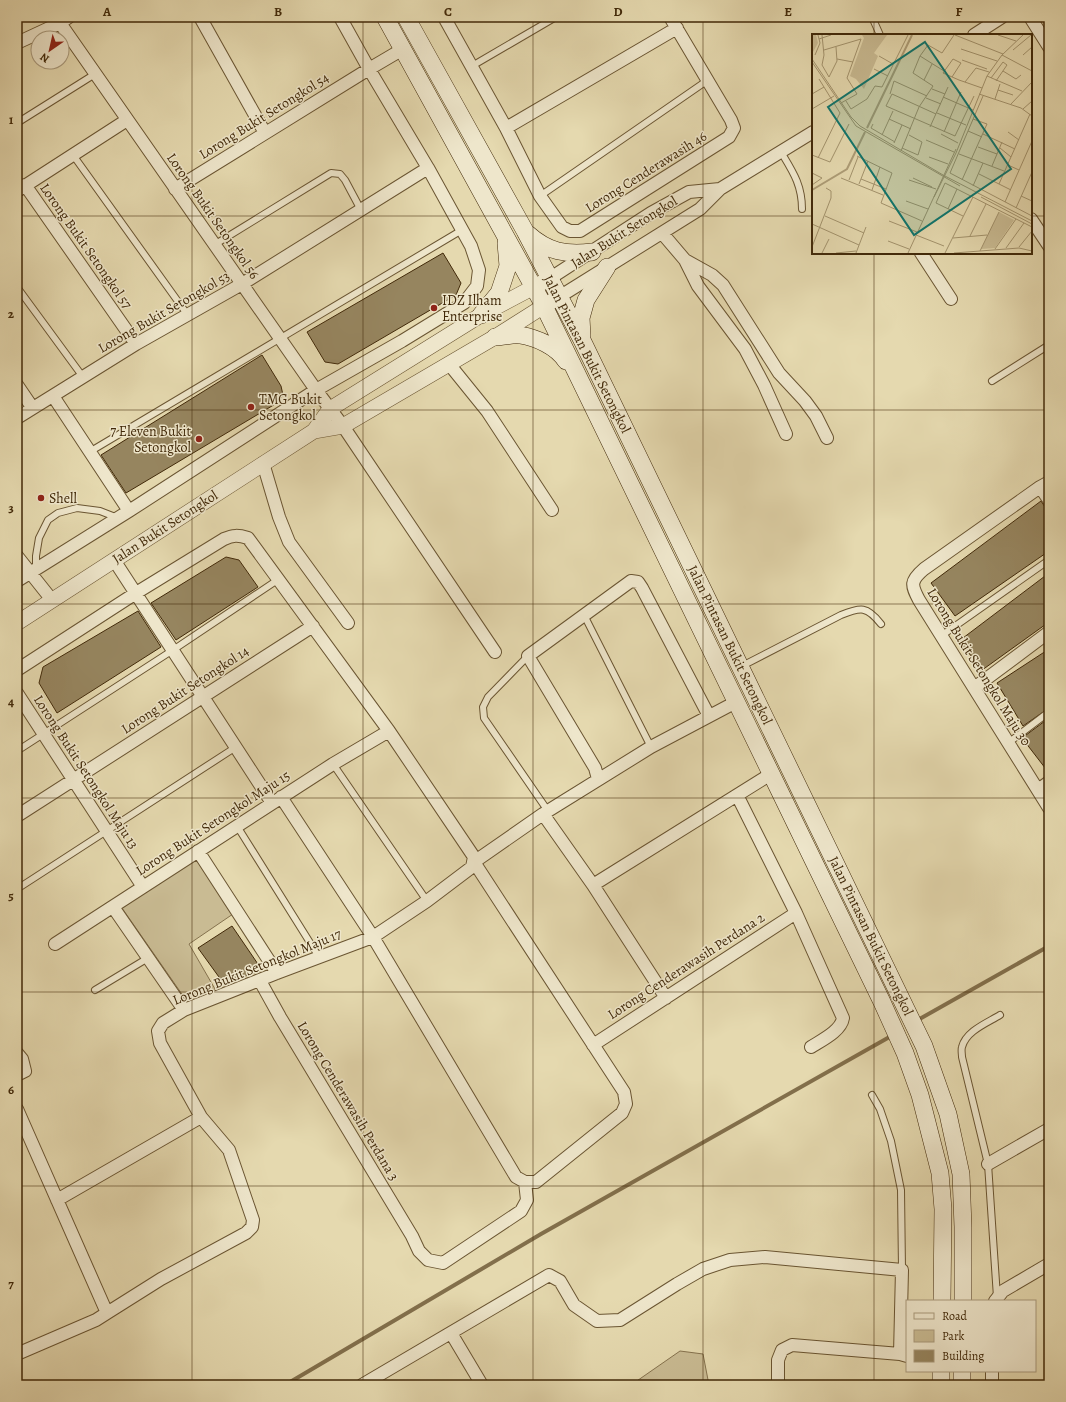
<svg xmlns="http://www.w3.org/2000/svg" width="1066" height="1402" font-family="Alegreya,serif">
	<style>
		.green { fill: #c9bb93; stroke: #85724e }
		.lines { fill: none; stroke-linecap: round; stroke-linejoin: round }
		.stream { stroke: #826f4b; stroke-width: 4 }
		.building { fill: #96855f; stroke: #412909 }
		.service-casing { stroke: #6a5532; stroke-width: 8 }
		.minor-casing { stroke: #6a5532; stroke-width: 14 }
		.tertiary-casing { stroke: #6a5532; stroke-width: 16 }
		.secondary-casing { stroke: #412909; stroke-width: 18 }
		.service { stroke: #eee6cb; stroke-width: 6 }
		.minor { stroke: #eee6cb; stroke-width: 12 }
		.tertiary { stroke: #eee6cb; stroke-width: 15 }
		.secondary { stroke: #eee6cb; stroke-width: 17 }
		.grid { fill: none; stroke: #412909; stroke-width: 1; stroke-opacity: 0.55 }
		.poi-dot { fill: #8f2418; stroke: #eee6cb; stroke-width: 1.5 }
		.labels { text-anchor: middle; dominant-baseline: central; stroke-width: 3; stroke-linejoin: round; paint-order: stroke }
		.street-label { font-size: 14px; fill: #412909; stroke: #eee6cb }
		.poi-label { font-size: 14px; fill: #412909; stroke: #eee6cb; text-anchor: start }
		.inset-river { fill: none; stroke: #ad9d77; stroke-width: 2 }
		.inset-road { fill: none; stroke: #a3936d; stroke-width: 1 }
		.view { fill: #0f766e; fill-opacity: 0.15; stroke: #0f766e; stroke-width: 2 }
		.inset-edge { fill: none; stroke: #412909; stroke-width: 2 }
		.neatline { fill: none; stroke: #412909; stroke-width: 1.5 }
		.grid-label { font-size: 13px; text-anchor: middle; font-weight: bold; fill: #412909 }
	</style>
	<rect width="100%" height="100%" fill="#e5d9af"/>
	<filter id="stains"><feTurbulence type="fractalNoise" baseFrequency=".005" numOctaves="4"/><feColorMatrix values="0 0 0 0 .2 0 0 0 0 .09 0 0 0 0 .02 0 0 0 .5 -.17"/></filter>
	<radialGradient id="worn" r=".72"><stop offset=".6" stop-color="#630" stop-opacity="0"/><stop offset="1" stop-color="#630" stop-opacity=".3"/></radialGradient>
	<path class="green" d="M196,859L233,914L189,944L215,989L186,1000L122,908Z
		M680,1351L703,1354L709,1385H631Z"/>
	<g class="lines">
		<path class="stream" d="M916,1021L1049,946
			M285,1385L541,1234L893,1035"/>
	</g>
	<path class="building" d="M443,253L461,283L456,295L338,364L325,362L307,332Z
		M262,355L281,386L283,395L277,403L126,493L101,455Z
		M1041,501L1045,507H1049V551L955,616L931,583Z
		M226,557L239,560L258,587L176,640L151,603Z
		M1049,573V622L978,673L976,662L959,641Z
		M138,611L161,647L57,713L39,683L43,667Z
		M1049,649V708L1023,726L997,683Z
		M1049,718V773L1022,738Z
		M232,926L262,970L224,984L198,948Z"/>
	<g class="lines">
		<defs>
			<path id="service" d="M872,17L880,35
				M472,66L556,17
				M17,123L95,74
				M781,152C793,172 802,185 802,209
				M73,155L187,314
				M540,196L708,80
				M214,245L331,173L340,174L345,180L361,210
				M17,287L83,377
				M992,381L1049,345
				M91,451L462,230
				M36,569V556L39,538L48,520L58,513L77,508L100,511L118,518
				M584,615L651,747
				M941,636L1049,560
				M528,656L488,697L483,707L484,718L548,811
				M742,666L841,615C861,607 867,606 881,624
				M1008,743L1049,712
				M17,751L173,650L279,579
				M333,764L427,901
				M237,826L319,957
				M17,889L236,747
				M95,990L148,958
				M872,1095L880,1109L891,1141L901,1190L902,1270
				M997,1297L988,1164L962,1057C962,1054 961,1050 962,1047C966,1031 987,1023 1000,1015"/>
			<path id="minor" d="M200,17L265,133
				M444,17L506,128L540,196L562,227L570,231H580L729,137L734,128L731,120L670,17
				M1030,17L1049,47
				M60,23L316,390L343,426L495,652
				M974,35L1002,17
				M17,43L60,23L69,17
				M506,128L677,28
				M25,185L136,344
				M175,189L369,69L403,49
				M17,191L127,120
				M1031,219L1049,246
				M662,233L685,260L712,275L723,285L779,373L805,401L816,416L827,438
				M921,253L951,299
				M685,260L698,286L745,349L764,385L786,434
				M549,279L651,213L689,192L720,189
				M559,297L700,209L720,189L813,132
				M449,364L487,411L552,510
				M17,385L32,407
				M53,396L129,511
				M17,418L136,344L242,284L428,168
				M263,463L279,517L289,542L348,623
				M1049,482L1040,487L924,569C910,581 911,585 919,600L1049,808
				M1040,487L1049,500
				M17,556L52,600
				M114,560L272,803
				M17,581L129,511L316,390L402,341L464,303L477,286L479,270L471,246L428,168L369,69L340,17
				M17,670L136,593L224,539C233,535 238,535 248,538L389,731L474,857L472,867L427,901L373,937L277,973L184,1010L163,1023L158,1031L160,1043L201,1117L229,1150L253,1220L252,1227L246,1233L161,1279L107,1313
				M974,688L1049,632
				M17,693L143,887
				M598,779L595,768L528,656L631,581L638,582L642,588L709,716
				M1038,790L1049,782
				M737,795L796,913L843,1018C841,1031 822,1040 811,1047
				M281,797L373,937L516,1177L525,1182H536L622,1113L626,1104L624,1092L474,862
				M543,814L593,885L666,998
				M17,816L313,626
				M198,851L277,973
				M474,862L543,814L651,747L736,702
				M593,885L771,774
				M113,907L184,1010
				M55,944L333,764L389,731
				M260,981L280,1017L412,1236L419,1251L428,1260L443,1263L521,1211L527,1200L525,1182
				M593,1045L796,913
				M17,1053L22,1059L25,1071L17,1075
				M17,1109L107,1313L96,1320L17,1354
				M988,1164L1049,1129
				M57,1200L201,1117
				M995,1301L1003,1291L1049,1264
				M451,1333L482,1385
				M992,1371V1385
				M362,1385L549,1275L560,1281L574,1305L597,1321L620,1320L677,1284L703,1269L730,1260L765,1257L902,1270L900,1354
				M778,1385V1360L782,1350L792,1345L900,1354L907,1356"/>
			<path id="tertiary" d="M314,431L343,426L495,337L544,306L559,297
				M17,623L314,431L330,409L481,315L549,279"/>
			<path id="secondary" d="M385,17L544,306L882,1002L905,1053L920,1095L940,1173L943,1209L942,1301
				M406,17L525,231L582,340L924,1046L948,1114L961,1174L963,1227V1301
				M528,234C548,252 566,255 592,252
				M481,315L499,293L508,266L506,243
				M582,336L581,318L586,300L607,267
				M495,337C503,337 512,334 520,335C537,338 556,346 566,361
				M941,1385V1371
				M962,1385V1371"/>
		</defs>
		<use href="#service" class="service-casing"/>
		<use href="#minor" class="minor-casing"/>
		<use href="#tertiary" class="tertiary-casing"/>
		<use href="#secondary" class="secondary-casing"/>
		<use href="#service" class="service"/>
		<use href="#minor" class="minor"/>
		<use href="#tertiary" class="tertiary"/>
		<use href="#secondary" class="secondary"/>
	</g>
	<path class="grid" d="M192,17V1385M363,17V1385M533,17V1385M703,17V1385M874,17V35M17,216H813M1031,216H1049M874,253V1385M17,410H1049M17,604H1049M17,798H1049M17,992H1049M17,1186H1049"/>
	<g class="poi-dot">
		<circle cx="434" cy="308" r="4"/>
		<circle cx="251" cy="407" r="4"/>
		<circle cx="199" cy="439" r="4"/>
		<circle cx="41" cy="498" r="4"/>
	</g>
	<g class="labels">
		<g class="street-label">
			<text transform="translate(264 116) rotate(-32)">Lorong Bukit Setongkol 54</text>
			<text transform="translate(646 172) rotate(-32)">Lorong Cenderawasih 46</text>
			<text transform="translate(213 216) rotate(55)">Lorong Bukit Setongkol 56</text>
			<text transform="translate(624 232) rotate(-32)">Jalan Bukit Setongkol</text>
			<text transform="translate(86 246) rotate(55)">Lorong Bukit Setongkol 57</text>
			<text transform="translate(164 312) rotate(-30)">Lorong Bukit Setongkol 53</text>
			<text transform="translate(587 354) rotate(63)">Jalan Pintasan Bukit Setongkol</text>
			<text transform="translate(165 527) rotate(-33)">Jalan Bukit Setongkol</text>
			<text transform="translate(730 645) rotate(64)">Jalan Pintasan Bukit Setongkol</text>
			<text transform="translate(979 667) rotate(58)">Lorong Bukit Setongkol Maju 30</text>
			<text transform="translate(185 690) rotate(-33)">Lorong Bukit Setongkol 14</text>
			<text transform="translate(86 772) rotate(57)">Lorong Bukit Setongkol Maju 13</text>
			<text transform="translate(213 823) rotate(-33)">Lorong Bukit Setongkol Maju 15</text>
			<text transform="translate(871 936) rotate(64)">Jalan Pintasan Bukit Setongkol</text>
			<text transform="translate(686 966) rotate(-33)">Lorong Cenderawasih Perdana 2</text>
			<text transform="translate(257 967) rotate(-22)">Lorong Bukit Setongkol Maju 17</text>
			<text transform="translate(348 1101) rotate(59)">Lorong Cenderawasih Perdana 3</text>
		</g>
		<g class="poi-label">
			<text x="442" y="300">IDZ Ilham<tspan x="442" dy="16">Enterprise</tspan></text>
			<text x="259" y="399">TMG Bukit<tspan x="259" dy="16">Setongkol</tspan></text>
			<text x="191" y="431" text-anchor="end">7 Eleven Bukit<tspan x="191" dy="16">Setongkol</tspan></text>
			<text x="49" y="498">Shell</text>
		</g>
	</g>
	<g transform="translate(812 34)">
		<rect width="220" height="220" fill="#e5d9af"/>
		<path d="M0,1H4L6,9L1,18ZM50,1H75L62,19L66,22L52,55L44,45L38,42L52,4ZM187,178L202,186L183,214L169,215Z" fill="#c9bb93"/>
		<path class="inset-river" d="M55,94L100,1M0,156L35,135L53,98"/>
		<path class="inset-road" d="M10,1L12,21L10,31L17,43L25,27L24,13M143,1L191,20M186,1L204,7M7,5L19,1M149,15L185,27M12,16L49,5M201,16L219,1M3,21L8,9L6,1M190,21L220,37M211,21L220,13M67,22L81,30M0,25L39,83L48,92L131,141L220,187M25,25L41,28M150,26L175,35M0,28L44,92L148,152M62,35L76,42M132,37L108,22L116,11L130,19L142,1M191,37L204,45L209,41M175,42L210,57M140,43L149,29L141,25L131,39L147,46L170,54M179,44L191,28L195,31L184,47M112,46L120,30M153,48L164,34L177,38M120,55L133,60M186,56L201,61M0,60L12,53M78,60L82,47L115,62M167,60L209,74L220,82M171,62L138,139L220,182M131,63L161,76M114,64L129,70M183,65L188,50M34,67L39,75L55,65L63,52L70,53L96,1M29,69L45,60L35,44L49,5M199,70L220,48M0,75L22,62M211,75L220,67M125,79L154,91M124,80L80,60L74,72L143,102L162,62M77,85L99,95M61,90L59,94L83,108M118,93L136,53M156,97L170,103M132,98L149,58M196,98L207,106M129,100L146,109M171,100L203,115M70,101L81,77M114,106L142,118M82,109L90,91M166,113L185,120M90,114L106,121L110,108L97,101M188,114L199,123M89,117L107,73L121,52L101,39L108,22M147,120L192,137M0,121L18,128L37,90M45,122L80,139L69,169L110,187M117,123L136,130M6,124L28,79L7,45M196,131L207,136M180,132L190,108M0,139L10,144L0,151M167,140L199,156M29,144L71,161M101,144L120,153M49,145L74,155M37,146L46,123M97,146L124,155M150,146L175,90L161,85M47,150L56,127M187,150L218,80M161,152L171,129M60,156L68,133M209,162L220,167M122,163L144,119L175,42L190,21L211,1M169,163L220,190M94,167L116,175M193,168L220,107M204,174L220,138M136,175L145,155M13,182L52,199M151,182L124,169L133,149L220,193M77,187L105,198M0,190L47,211M104,201L132,212M158,202L174,170M141,204L175,201M76,207L97,215M0,213L19,164V157L14,154M207,213L220,197M194,214L212,189M183,215L204,185M168,217L187,178M10,219L17,205M24,219L44,217M44,219L54,193M96,219L144,115M133,219L161,163M142,219L207,214L220,217"/>
		<path class="view" d="M113,8L199,135L102,201L16,73Z"/>
		<rect width="220" height="220" class="inset-edge"/>
	</g>
	<rect width="1066" height="1402" fill="none" stroke="#e5d9af" stroke-width="44"/>
	<rect x="906" y="1300" width="130" height="72" fill="#eee6cb" stroke="#a99a7d"/>
	<rect x="914" y="1313" width="20" height="6" fill="#eee6cb" stroke="#a99a7d"/>
	<text x="942" y="1320" font-size="12" fill="#412909">Road</text>
	<rect x="914" y="1330" width="20" height="12" fill="#c9bb93" stroke="#a99a7d"/>
	<text x="942" y="1340" font-size="12" fill="#412909">Park</text>
	<rect x="914" y="1350" width="20" height="12" fill="#96855f" stroke="#a99a7d"/>
	<text x="942" y="1360" font-size="12" fill="#412909">Building</text>
	<g transform="translate(50 50) rotate(214)"><circle r="19" fill="#eee6cb" stroke="#a99a7d"/>
	<path d="M0-3L7 15L0 10L-7 15Z" fill="#8f2418"/>
	<text y="-6" font-size="11" font-weight="bold" text-anchor="middle" fill="#412909">N</text>
	</g>
	<rect x="22" y="22" width="1022" height="1358" class="neatline"/>
	<g class="grid-label">
		<text x="107" y="16">A</text>
		<text x="278" y="16">B</text>
		<text x="448" y="16">C</text>
		<text x="618" y="16">D</text>
		<text x="788" y="16">E</text>
		<text x="959" y="16">F</text>
		<text x="11" y="124">1</text>
		<text x="11" y="318">2</text>
		<text x="11" y="512">3</text>
		<text x="11" y="706">4</text>
		<text x="11" y="900">5</text>
		<text x="11" y="1094">6</text>
		<text x="11" y="1288">7</text>
	</g>
	<rect width="100%" height="100%" filter="url(#stains)"/>
	<rect width="100%" height="100%" fill="url(#worn)"/>
</svg>
